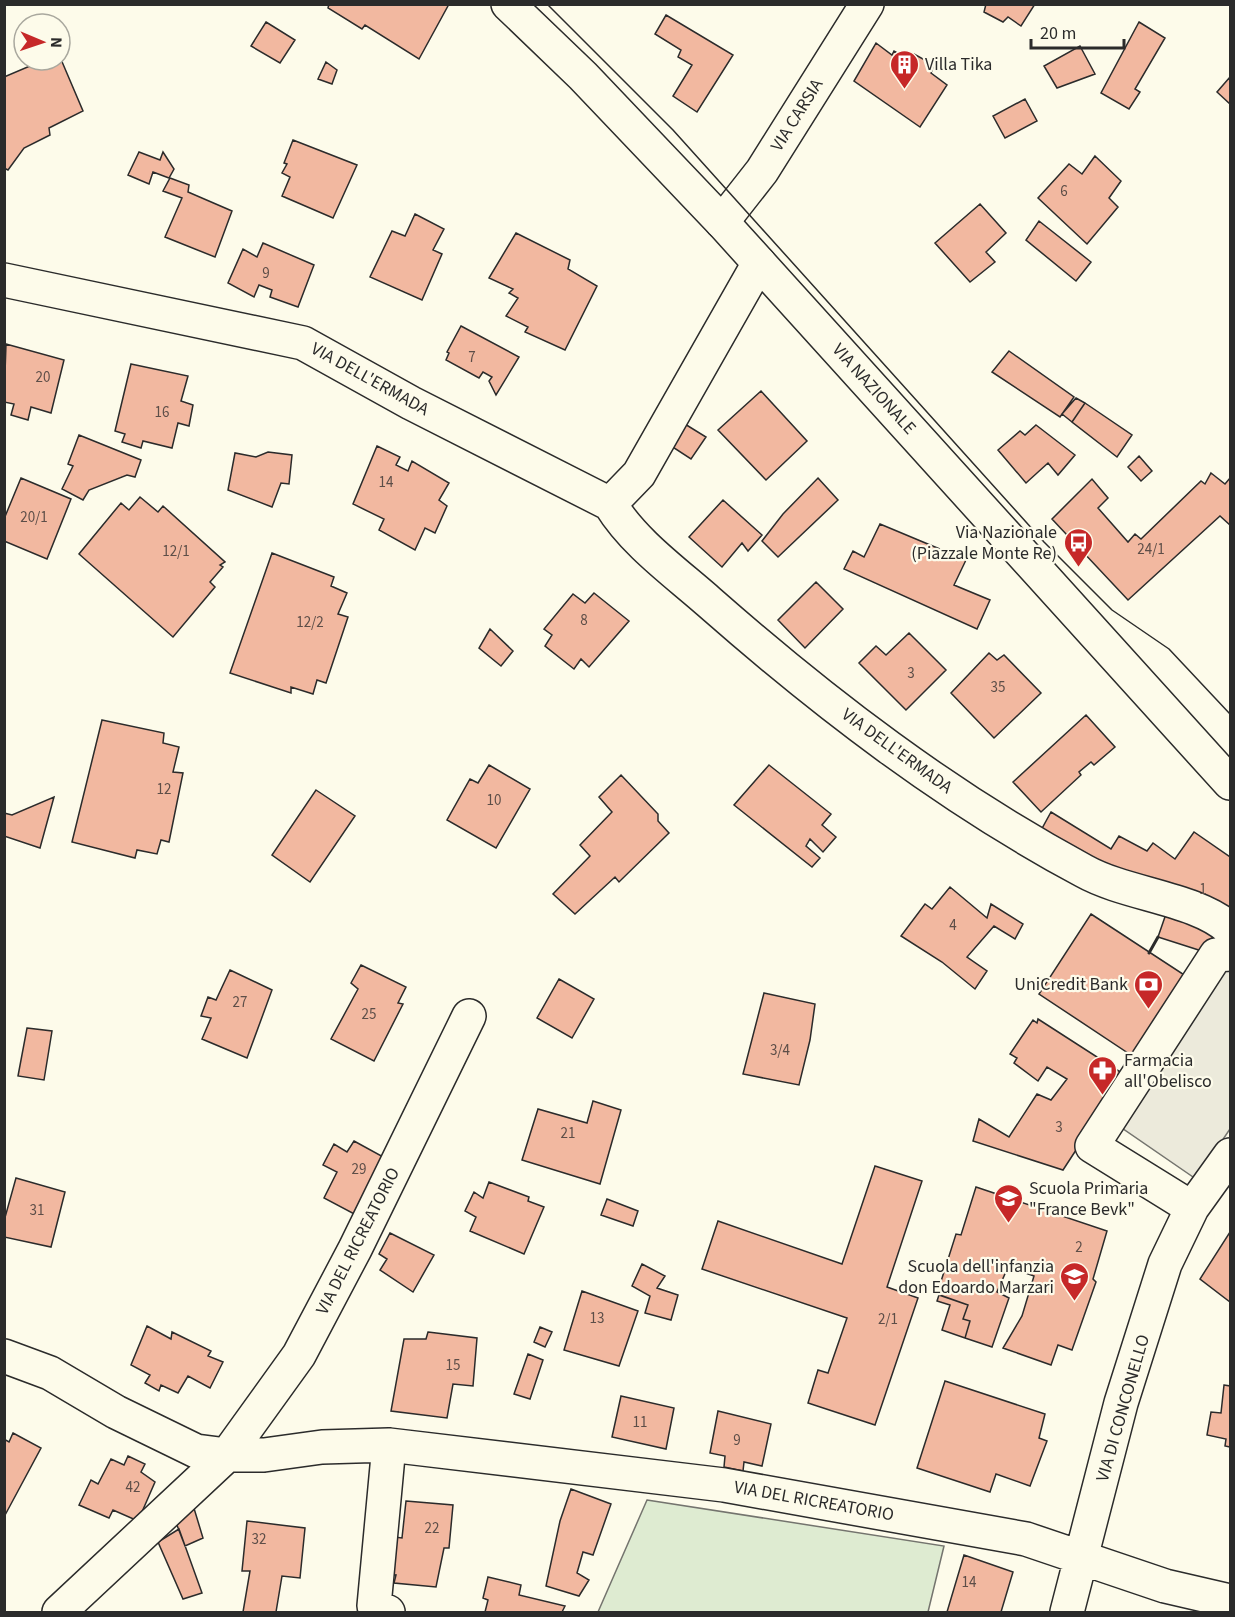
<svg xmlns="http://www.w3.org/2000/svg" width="1235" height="1617" font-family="'Source Sans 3',sans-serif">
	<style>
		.green { fill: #deebd1; stroke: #74746e; stroke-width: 1.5 }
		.parking { fill: #eceadb; stroke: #74746e; stroke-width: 1.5 }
		.building { fill: #f2b8a0; stroke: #2b2b2b; stroke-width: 1.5 }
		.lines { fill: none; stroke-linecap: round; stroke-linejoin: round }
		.minor-casing { stroke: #2b2b2b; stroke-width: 36 }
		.major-casing { stroke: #2b2b2b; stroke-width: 36 }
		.minor { stroke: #fdfbea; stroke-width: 33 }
		.major { stroke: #fdfbea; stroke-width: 33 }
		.tram { stroke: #2b2b2b; stroke-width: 1.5 }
		.wall { stroke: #2b2b2b; stroke-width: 3 }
		.labels { text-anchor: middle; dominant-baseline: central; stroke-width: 4.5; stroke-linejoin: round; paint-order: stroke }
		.number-label { font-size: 15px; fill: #5d4e48 }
		.poi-label { font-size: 18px; fill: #2b2b2b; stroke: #fdfbea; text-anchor: start }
		.street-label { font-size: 18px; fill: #2b2b2b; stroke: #fdfbea }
	</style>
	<rect width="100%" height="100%" fill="#fdfbea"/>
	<path class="green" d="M647,1500L944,1546L928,1612H598Z"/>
	<path class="parking" d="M1230,964V1129L1196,1179L1119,1126Z"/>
	<path class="building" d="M329,4H449L419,59L365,25L362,29L328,8Z
		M986,4H1035L1021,26L1008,17L1003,22L984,12Z
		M666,15L733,55L697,112L673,96L692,65L678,57L681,50L655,34Z
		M266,22L295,40L280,63L251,46Z
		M1139,22L1165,38L1135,89L1140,92L1129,109L1101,93Z
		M876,43L892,55L894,51L910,60L914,54L934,65L931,73L947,85L920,127L854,81Z
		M1080,46L1095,74L1057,88L1044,66Z
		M60,57L83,111L49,128L50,135L24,148L8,170L4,168V77L44,60H60Z
		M326,62L337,70L332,84L318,79Z
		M1230,77V104L1217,92Z
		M1025,99L1037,121L1005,138L993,116Z
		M293,140L357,165L333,218L282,196L290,177L282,173L287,164L284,163Z
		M139,152L160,160L163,152L174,169L169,178L153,172L149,184L128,175Z
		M1095,156L1121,181L1109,198L1118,207L1087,244L1038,198L1069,164L1082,174Z
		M170,178L189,185L188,192L232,211L215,257L165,237L182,198L163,191Z
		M980,204L1006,233L986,252L995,262L970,282L935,243Z
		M415,214L444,229L433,250L442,254L422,300L370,277L392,231L405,236Z
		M1039,221L1091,262L1076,281L1026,240Z
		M516,233L570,260L568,269L597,286L565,350L525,332L528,327L506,316L518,298L509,293L513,289L489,278Z
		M263,243L314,265L298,307L270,297L272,290L259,285L254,297L228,283L243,249L257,257Z
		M461,326L519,357L496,395L489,381L492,377L483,372L479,378L446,360L449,353L447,352Z
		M6,344L64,360L51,413L31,407L28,420L11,415L14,404L4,402Z
		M1009,351L1074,397L1060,417L992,372Z
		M131,364L188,376L181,401L193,405L189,426L178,423L172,448L143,441L141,448L122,442L125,434L115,431Z
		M761,391L807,441L766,480L718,430Z
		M1076,398L1085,403L1072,422L1062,414Z
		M1085,403L1132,435L1117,457L1072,422Z
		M680,421L706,437L691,459L668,444Z
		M1036,425L1075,455L1058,475L1048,463L1026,483L998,450L1020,431L1025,435Z
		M79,435L141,460L135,477L127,475L89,490L83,500L62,489L73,466L68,464Z
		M377,446L400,457L396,465L408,471L412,461L449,483L439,500L447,506L435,533L425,528L415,550L379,530L384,519L353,504Z
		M268,452L292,455L289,484L281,483L272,507L228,490L235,453L256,457Z
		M1139,456L1152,471L1141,481L1128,467Z
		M1211,473L1225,484L1230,478V525L1220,516L1128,600L1052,519L1092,479L1108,498L1098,508L1128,542L1135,534L1141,539L1201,481L1205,484Z
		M21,478L71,499L47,559L4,541V519Z
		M818,478L838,500L778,557L762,541L783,514Z
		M140,497L158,512L163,506L225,562L220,565L223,567L210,582L215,587L173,637L79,554L121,503L129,510Z
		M723,500L762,535L748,551L742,543L722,567L689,537Z
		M880,524L966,560L954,585L990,600L977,629L844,569L853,551L864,557Z
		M272,553L334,577L331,586L347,593L338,614L348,617L326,683L317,680L313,694L291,687V693L230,673Z
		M816,582L843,609L805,648L778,620Z
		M594,593L629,621L589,667L581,659L574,669L545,646L552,635L544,629L573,594L585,603Z
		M490,629L513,651L501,666L479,648Z
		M909,633L946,670L906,710L859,663L876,646L886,655Z
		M989,653L997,660L1004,655L1041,693L994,738L951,693Z
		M1086,715L1115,747L1094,765L1091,762L1079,772L1081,775L1041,812L1013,782Z
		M102,720L164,733L163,743L179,747L173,772L183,773L169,842L161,840L157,854L137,850L135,858L72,842Z
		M489,765L530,789L496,848L447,820L470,779L478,783Z
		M769,765L831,814L822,825L836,837L823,852L810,839L806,846L820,858L812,867L734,805Z
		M621,775L658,814V821L669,833L619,882L615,877L575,914L553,894L590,856L580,845L612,812L599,797Z
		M316,790L355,816L310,882L272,855Z
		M54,797L40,848L4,836V813L12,815Z
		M1051,812L1111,849L1119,836L1147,851L1153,843L1175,859L1194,832L1230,857V914L1137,882L1039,834Z
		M950,887L987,918L991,904L1023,924L1015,939L994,926L967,957L987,971L975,989L942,962L901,936L925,904L932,909Z
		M1167,911L1215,927L1208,953L1158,937Z
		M1091,914L1192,980L1140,1061L1039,994Z
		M361,965L406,987L398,1003L403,1004L374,1061L331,1039L358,989L351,983Z
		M230,970L272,990L247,1058L202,1039L211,1018L201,1016L208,997L216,1000Z
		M559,979L594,999L572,1038L537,1018Z
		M764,993L815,1004L810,1040L799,1085L743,1074Z
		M1038,1019L1125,1075L1063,1170L973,1141L979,1119L1009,1137L1037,1094L1051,1100L1067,1079L1047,1067L1038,1081L1014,1063L1017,1058L1010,1054L1033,1020L1037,1023Z
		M27,1028L52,1031L44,1080L18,1076Z
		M593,1101L621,1110L600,1184L522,1160L538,1109L587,1123Z
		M354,1141L387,1159L358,1216L324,1198L337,1172L323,1165L334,1144L347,1152Z
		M875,1166L922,1181L887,1287L918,1298L875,1425L808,1403L818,1370L828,1373L847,1318L702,1269L718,1221L842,1264Z
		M16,1178L65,1192L51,1247L4,1237V1221Z
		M489,1182L529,1197L528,1201L544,1207L524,1254L470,1231L476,1217L465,1211L474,1192L483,1198Z
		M976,1187L1107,1231L1093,1279L1096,1282L1072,1350L1058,1345L1051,1365L1003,1348L1022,1316L1034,1276L1008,1267L997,1292L1009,1298L992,1347L965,1338L970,1321L963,1319L968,1305L937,1294L956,1234L961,1235Z
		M607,1199L638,1211L633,1226L601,1215Z
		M1230,1232V1302L1200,1279Z
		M390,1233L434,1255L413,1292L380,1270L387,1259L379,1254Z
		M642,1264L665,1276L657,1288L678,1295L671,1320L645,1313L650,1296L632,1286Z
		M582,1291L638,1311L619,1366L564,1350Z
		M939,1295L968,1305L963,1319L970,1321L965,1338L942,1330L950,1305L937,1301Z
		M147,1326L171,1339L172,1332L211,1351L208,1356L223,1362L210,1388L188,1376L178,1393L161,1385L159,1391L145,1383L150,1375L131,1365Z
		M540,1327L552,1332L545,1347L534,1342Z
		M428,1332L477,1338L473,1386L453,1384L447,1418L391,1411L404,1339H426Z
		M528,1354L543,1360L530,1399L514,1394Z
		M945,1381L1045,1414L1039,1438L1047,1441L1030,1486L996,1474L990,1492L917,1468Z
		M1224,1385L1230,1386V1447L1225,1446L1226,1439L1207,1435L1211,1412L1221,1413Z
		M621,1396L674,1408L666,1449L612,1437Z
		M718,1411L771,1424L762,1466L744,1462L743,1471L724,1467L725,1456L710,1453Z
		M13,1433L41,1448L4,1517V1439L9,1442Z
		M128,1456L145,1464L141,1472L155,1482L138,1521L113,1510L109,1518L79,1505L91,1480L98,1484L111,1459L124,1465Z
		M571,1489L611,1504L593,1555L583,1552L577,1573L589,1580L579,1596L546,1586L560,1521Z
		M406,1501L453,1505L449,1548H444L436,1587L394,1583L396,1575L383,1574L386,1536L402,1538Z
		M193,1505L203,1538L185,1546L175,1520Z
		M247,1521L305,1528L300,1578L282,1576L276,1612H243L250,1571H242Z
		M179,1529L202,1593L183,1599L158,1542Z
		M964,1555L1013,1572L1001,1612H947Z
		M488,1577L521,1585L519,1595L565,1606L562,1612H485L488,1600L483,1598Z"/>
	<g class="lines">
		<defs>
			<path id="minor" d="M722,222L762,171L867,4
				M4,280L303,343L411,403L610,504L639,474L759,263
				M610,504C634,543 675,572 709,602C825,704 948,798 1084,871C1127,895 1196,898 1230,929
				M1192,1208L1092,1146L1216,955L1230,954
				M4,1356L50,1373L116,1412L196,1451L227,1455H264L322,1447L389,1445L724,1485L1026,1539L1165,1586L1230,1601
				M59,1612L227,1455L299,1355L355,1249L469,1016
				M388,1612L374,1606L389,1445
				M1067,1612L1121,1403L1165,1264L1192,1208L1230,1155"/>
			<path id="major" d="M508,4L583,76L722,222L1230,783"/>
		</defs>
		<use href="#minor" class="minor-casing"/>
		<use href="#major" class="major-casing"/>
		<use href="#minor" class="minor"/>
		<use href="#major" class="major"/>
		<path class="tram" d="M547,4L673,130L1044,542L1112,610L1169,649L1230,714"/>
		<path class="wall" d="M1149,953L1158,937"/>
	</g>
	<defs>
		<symbol id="building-pin" viewBox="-11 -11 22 30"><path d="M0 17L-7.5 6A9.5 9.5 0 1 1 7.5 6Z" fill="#c62828" stroke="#fdfbea"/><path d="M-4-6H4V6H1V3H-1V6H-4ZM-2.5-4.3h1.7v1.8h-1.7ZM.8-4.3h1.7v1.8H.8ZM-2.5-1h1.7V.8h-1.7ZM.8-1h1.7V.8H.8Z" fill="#fff"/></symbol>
		<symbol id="bus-pin" viewBox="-11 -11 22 30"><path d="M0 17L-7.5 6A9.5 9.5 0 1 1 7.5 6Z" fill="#c62828" stroke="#fdfbea"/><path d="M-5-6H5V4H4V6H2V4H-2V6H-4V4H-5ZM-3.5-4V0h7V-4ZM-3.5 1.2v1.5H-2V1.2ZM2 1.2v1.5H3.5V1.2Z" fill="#fff"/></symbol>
		<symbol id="bank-pin" viewBox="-11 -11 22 30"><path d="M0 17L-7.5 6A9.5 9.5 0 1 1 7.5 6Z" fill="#c62828" stroke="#fdfbea"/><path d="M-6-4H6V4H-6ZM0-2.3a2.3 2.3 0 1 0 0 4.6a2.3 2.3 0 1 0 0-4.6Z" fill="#fff"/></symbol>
		<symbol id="pharmacy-pin" viewBox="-11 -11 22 30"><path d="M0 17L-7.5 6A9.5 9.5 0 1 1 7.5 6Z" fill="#c62828" stroke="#fdfbea"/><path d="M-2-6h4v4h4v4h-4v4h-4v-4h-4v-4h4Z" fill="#fff"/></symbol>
		<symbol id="school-pin" viewBox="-11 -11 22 30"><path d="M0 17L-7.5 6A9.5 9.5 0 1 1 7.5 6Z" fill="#c62828" stroke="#fdfbea"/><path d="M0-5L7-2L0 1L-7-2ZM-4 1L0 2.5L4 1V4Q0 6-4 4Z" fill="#fff"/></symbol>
	</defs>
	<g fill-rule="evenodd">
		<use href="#building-pin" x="888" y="48" width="33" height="45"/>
		<use href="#bus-pin" x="1062" y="526" width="33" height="45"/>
		<use href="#bank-pin" x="1132" y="968" width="33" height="45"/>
		<use href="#pharmacy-pin" x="1086" y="1054" width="33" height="45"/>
		<use href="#school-pin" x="992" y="1182" width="33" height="45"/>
		<use href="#school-pin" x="1058" y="1260" width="33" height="45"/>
	</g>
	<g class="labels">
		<g class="number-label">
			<text x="1064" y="191">6</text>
			<text x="266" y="273">9</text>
			<text x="472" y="357">7</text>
			<text x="43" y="377">20</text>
			<text x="162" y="412">16</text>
			<text x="386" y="482">14</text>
			<text x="34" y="517">20/1</text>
			<text x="1151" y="549">24/1</text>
			<text x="176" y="551">12/1</text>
			<text x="584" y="620">8</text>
			<text x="310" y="622">12/2</text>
			<text x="911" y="673">3</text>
			<text x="998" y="687">35</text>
			<text x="164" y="789">12</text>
			<text x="494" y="800">10</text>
			<text x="1203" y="889">1</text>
			<text x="953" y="925">4</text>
			<text x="240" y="1002">27</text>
			<text x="369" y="1014">25</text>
			<text x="780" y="1050">3/4</text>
			<text x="1059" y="1127">3</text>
			<text x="568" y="1133">21</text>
			<text x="359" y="1169">29</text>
			<text x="37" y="1210">31</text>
			<text x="1079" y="1247">2</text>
			<text x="597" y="1318">13</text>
			<text x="888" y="1319">2/1</text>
			<text x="453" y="1365">15</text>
			<text x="640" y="1422">11</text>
			<text x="737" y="1440">9</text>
			<text x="133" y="1487">42</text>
			<text x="432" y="1528">22</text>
			<text x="259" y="1539">32</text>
			<text x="969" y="1582">14</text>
		</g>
		<g class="poi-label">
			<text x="925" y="64">Villa Tika</text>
			<text x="1057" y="532" text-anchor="end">Via Nazionale<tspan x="1057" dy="21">(Piazzale Monte Re)</tspan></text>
			<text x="1128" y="984" text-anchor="end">UniCredit Bank</text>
			<text x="1124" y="1060">Farmacia<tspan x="1124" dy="21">all'Obelisco</tspan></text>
			<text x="1029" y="1188">Scuola Primaria<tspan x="1029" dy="21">"France Bevk"</tspan></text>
			<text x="1054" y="1266" text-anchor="end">Scuola dell'infanzia<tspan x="1054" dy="21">don Edoardo Marzari</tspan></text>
		</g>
		<g class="street-label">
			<text transform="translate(797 115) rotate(-58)">VIA CARSIA</text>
			<text transform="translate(370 379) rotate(29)">VIA DELL'ERMADA</text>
			<text transform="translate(874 389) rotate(48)">VIA NAZIONALE</text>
			<text transform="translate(897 751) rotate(36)">VIA DELL'ERMADA</text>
			<text transform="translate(358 1241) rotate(-63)">VIA DEL RICREATORIO</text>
			<text transform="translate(1123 1408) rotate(-74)">VIA DI CONCONELLO</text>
			<text transform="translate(814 1501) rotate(10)">VIA DEL RICREATORIO</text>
		</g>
	</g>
	<rect width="1235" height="1617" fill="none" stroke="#2b2b2b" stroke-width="12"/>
	<g transform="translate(42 42) rotate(92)"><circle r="28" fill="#fdfbea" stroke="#a9a89e" stroke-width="1.5"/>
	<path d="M0-4.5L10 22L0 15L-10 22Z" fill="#c62828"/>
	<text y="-9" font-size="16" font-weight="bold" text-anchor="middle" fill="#2b2b2b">N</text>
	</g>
	<path d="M1031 39v9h93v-9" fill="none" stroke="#2b2b2b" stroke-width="3"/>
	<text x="1040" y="39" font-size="18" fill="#2b2b2b" stroke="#fdfbea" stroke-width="4.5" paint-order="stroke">20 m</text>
</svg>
